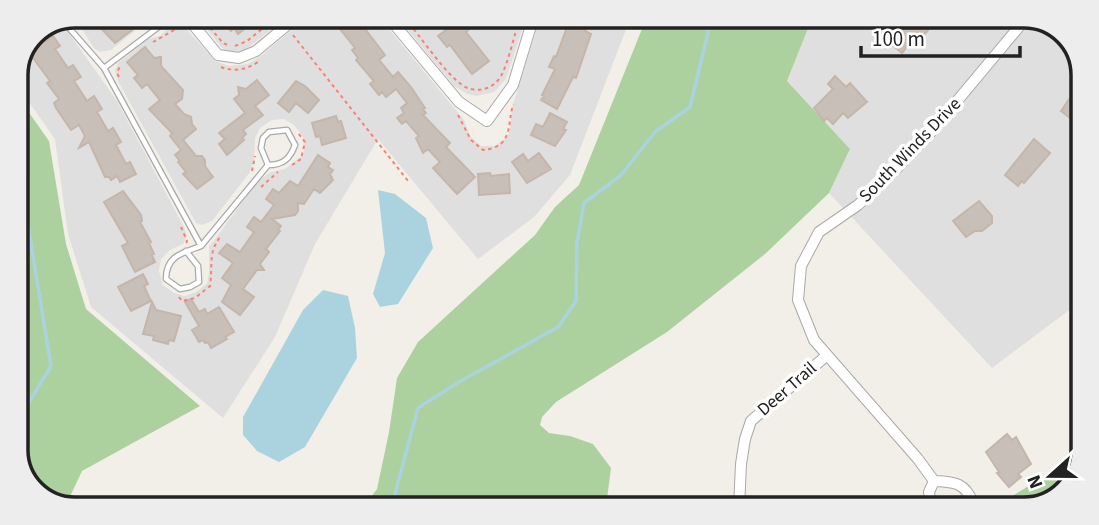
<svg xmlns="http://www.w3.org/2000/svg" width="1099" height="525" font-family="'Source Sans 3',sans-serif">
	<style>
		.residential { fill: #e0dfdf }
		.forest { fill: #add19e }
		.water { fill: #aad3df }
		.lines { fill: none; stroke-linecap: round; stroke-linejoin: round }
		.stream { stroke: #aad3df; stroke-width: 3.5 }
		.building { fill: #c7bfb8; stroke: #c4b6ab; stroke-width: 2 }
		.lane-casing { stroke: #a9a9a9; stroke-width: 7 }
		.street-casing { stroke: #a9a9a9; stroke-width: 12 }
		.path { stroke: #fa8072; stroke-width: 2; stroke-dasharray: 3.5 3.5; stroke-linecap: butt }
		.lane { stroke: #fff; stroke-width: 4.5 }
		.street { stroke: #fff; stroke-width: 10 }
		.labels { text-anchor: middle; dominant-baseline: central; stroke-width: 7; stroke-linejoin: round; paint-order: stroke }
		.street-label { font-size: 18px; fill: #222; stroke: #fff }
		.rim { fill: none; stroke: #222; stroke-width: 3.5 }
	</style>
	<rect width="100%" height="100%" fill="#f2efe9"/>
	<path class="residential" d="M75,16H146L138,28L111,50L100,52L94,48L77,21Z
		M197,17H286L247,49L234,52L223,49Z
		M307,17L380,18L464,120L470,136L481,146H495L507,137L510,130L512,108L540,19H630L570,175L534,217L478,259L378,139L315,244L275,337L223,418L91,307L68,234L55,139L16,84V71L33,33L56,24L68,32L117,101L184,227L187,237L183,244L170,250L161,259L159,271L163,285L174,293L185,296L196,292L207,284L209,272V247L258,181L271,172L285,169L304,154L303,137L295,126L284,119L272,120L260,128L255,138L254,160L250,172L212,221L202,225L196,223L118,81L115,71L118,63L148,39L160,36L170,26L182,24L215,61L229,66L248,64L262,55Z
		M398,18H526L506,79L494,92L477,96L467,94L454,86Z
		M813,20L1050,22L1083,71L1080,302L992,368L829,193L850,149L787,81L811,21Z"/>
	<path class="forest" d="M646,19L813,20L811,21L787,81L850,149L829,193L765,254L667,332L556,402L542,417L540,425L549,433L570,436L593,444L611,468L606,507L365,505L377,489L389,432L397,378L418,342L535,235L555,207L579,185Z
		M16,94L49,141L66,244L86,309L200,406L82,471L67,503H49L16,454Z
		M1078,455L1077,476C1058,498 1046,509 1014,509L1006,500Z"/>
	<path class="water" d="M378,190L395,194L426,218L433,248L398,304L380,307L373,294L385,253Z
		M323,290L348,296L355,328L357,358L305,447L279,462L257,451L243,435V417L303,310Z"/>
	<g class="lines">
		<path class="stream" d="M16,152L51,366L16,424
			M398,505L395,494L418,408L459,382L558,327L576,301L577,243L584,203L621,175L655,132L690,107L711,20"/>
	</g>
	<path class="building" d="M103,16H127V24L132,30L115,43L95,22Z
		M219,17H248L253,22L238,34L234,28L231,31Z
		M344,17H356L385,55L379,60L393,77L398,72L411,87L425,108L423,109L426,113L423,115L450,143L446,147L475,177L457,194L433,168L440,162L428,149L423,153L416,138L419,136L406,121L402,124L397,118L404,113L401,108L407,103L396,89L386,97L382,92L379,95L370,84L374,81L356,60L358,58L352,50L355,48L336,24Z
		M437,18H472L476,23L466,32L489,61L472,74L450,45L447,47L438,36L446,30Z
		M570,19H589L585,31L591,34L576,78L573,77L557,109L541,100L544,96L542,95L555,69L549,67L554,56L556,57Z
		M906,21H921L930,28L917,43L913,39L902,53L889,42Z
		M37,31L39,34L41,33L46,41L53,36L60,46L55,49L68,68L73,65L81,77L74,81L87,101L94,96L102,109L97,112L108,131L113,128L121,142L116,145L126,164L130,162L136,174L120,182L117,176L111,180L109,177H105L89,142L79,148L85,136L79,125L71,130L56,108L54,103L59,99L47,83L50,81L33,58L30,60L24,52L33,33Z
		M145,47L154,58L161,57V66L183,90L182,99L175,104L184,114L191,117L192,124L196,129L183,140L196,156H202L205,160V166L213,177L197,189L183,174L186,172L178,162L180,161L175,155L181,150L170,136L172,133L149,109L160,100L147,84L142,88L134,78L138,75L127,62Z
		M835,76L846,87L850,83L867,102L848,118L843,113L833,124L827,118L824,121L814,108L833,89L828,84Z
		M1083,79L1082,119L1078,124L1061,111Z
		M257,80L269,95L255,106L263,115L243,130L246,134L242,138L244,140L227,155L219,144L225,139L219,133L245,113L234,99L239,95L238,87L246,89Z
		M296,81L305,86L319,100L308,113L296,103L289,112L278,103Z
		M550,113L567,122L563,129L566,130L555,146L531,135L536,124L543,127Z
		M336,116L338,122L341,121L346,138L322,145L320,136L316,137L312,123Z
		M1034,139L1050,153L1024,183L1022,181L1018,186L1005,175Z
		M539,153L551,169L527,183L512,162L523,154L528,161Z
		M318,155L330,163L328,167L333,170L330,174L333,180L320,193L314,189L304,204L298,203V211L295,215L272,219L281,226L278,230L280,231L266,249L269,252L260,264L264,270H257L243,289L254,297L240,315L222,302L231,285L222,278L233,263L219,253L227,244L240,252L254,232L247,227L254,217L261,222L274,205L266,199L273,189L279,193L290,181L298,186Z
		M490,173L491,176L509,174L510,193L479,195L478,174Z
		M123,191L141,215L142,221L140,222L151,242L149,243L154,254L152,255L155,262L135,272L122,246L128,243L104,202Z
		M979,201L992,216V223L982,231H975L966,237L953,221Z
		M143,274L148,284L144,286L151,301L131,311L118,287Z
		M191,299L199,312L205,309L207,314L219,307L234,332L225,337L227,339L211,348L208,342L205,343L203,340L199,342L192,330L199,326L185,302Z
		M152,302L156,310L181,316L174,341L169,340L168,344L153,340L154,336L143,334Z
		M1007,434L1012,440L1016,437L1031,464L1018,474L1021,477L1009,487L997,473L999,472L986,452Z"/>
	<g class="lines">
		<defs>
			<path id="lane" d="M173,16L104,68L201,246L268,165C283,165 290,159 295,145L287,130L269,132L263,138L261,148L268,165
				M63,21L104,68
				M186,251L198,266L199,282L190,287L180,289L166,279C166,256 182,253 201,246"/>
			<path id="street" d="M186,16L218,55L239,58L256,51L297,17
				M389,18L459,102L487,121L513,85L533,19
				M934,481L918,459L814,340L798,300L801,266L819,232L858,205L898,167L932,131L1023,22
				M934,481C954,482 965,482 973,503L969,509
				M739,508L741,464L745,439L751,421L826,356
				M931,509L929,492L934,481"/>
		</defs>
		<use href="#lane" class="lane-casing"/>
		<use href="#street" class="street-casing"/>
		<path class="path" d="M77,16L78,25
			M201,17L223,43L230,46
			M405,18C420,36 444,72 462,85C475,94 493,90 501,76C509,61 514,35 520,18
			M305,23L312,17
			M143,28L153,16
			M293,35L408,181
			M153,42L181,26
			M235,46L247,41L277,17
			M221,67C233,72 246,70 258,62
			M119,77L117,73L120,66
			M458,115L471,140L483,150C513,147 507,127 513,104
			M292,165L301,159L305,142L298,133
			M252,171L255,156
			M261,187L278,172
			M181,227L187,241L186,244
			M179,297L182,301L195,298L210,286C213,265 208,253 220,237"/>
		<use href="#lane" class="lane"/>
		<use href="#street" class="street"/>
	</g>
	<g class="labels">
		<g class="street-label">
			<text transform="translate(910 150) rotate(-46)">South Winds Drive</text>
			<text transform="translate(787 389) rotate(-41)">Deer Trail</text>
		</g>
	</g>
	<path d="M0 0H1099V525H0ZM75 28H1024A47 47 0 0 1 1071 75V450A47 47 0 0 1 1024 497H75A47 47 0 0 1 28 450V75A47 47 0 0 1 75 28Z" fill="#ededed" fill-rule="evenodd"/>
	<path class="rim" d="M75 28H1024A47 47 0 0 1 1071 75V450A47 47 0 0 1 1024 497H75A47 47 0 0 1 28 450V75A47 47 0 0 1 75 28Z"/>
	<g transform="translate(1050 476) rotate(249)" stroke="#ffffff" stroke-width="5" paint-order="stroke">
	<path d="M0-5L12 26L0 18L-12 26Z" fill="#222222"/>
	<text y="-10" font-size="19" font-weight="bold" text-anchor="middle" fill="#222222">N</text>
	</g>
	<path d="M861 46v10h159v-10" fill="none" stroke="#222222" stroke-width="3.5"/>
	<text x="872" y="46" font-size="21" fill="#222222" stroke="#ffffff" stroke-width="5" paint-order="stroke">100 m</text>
</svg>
